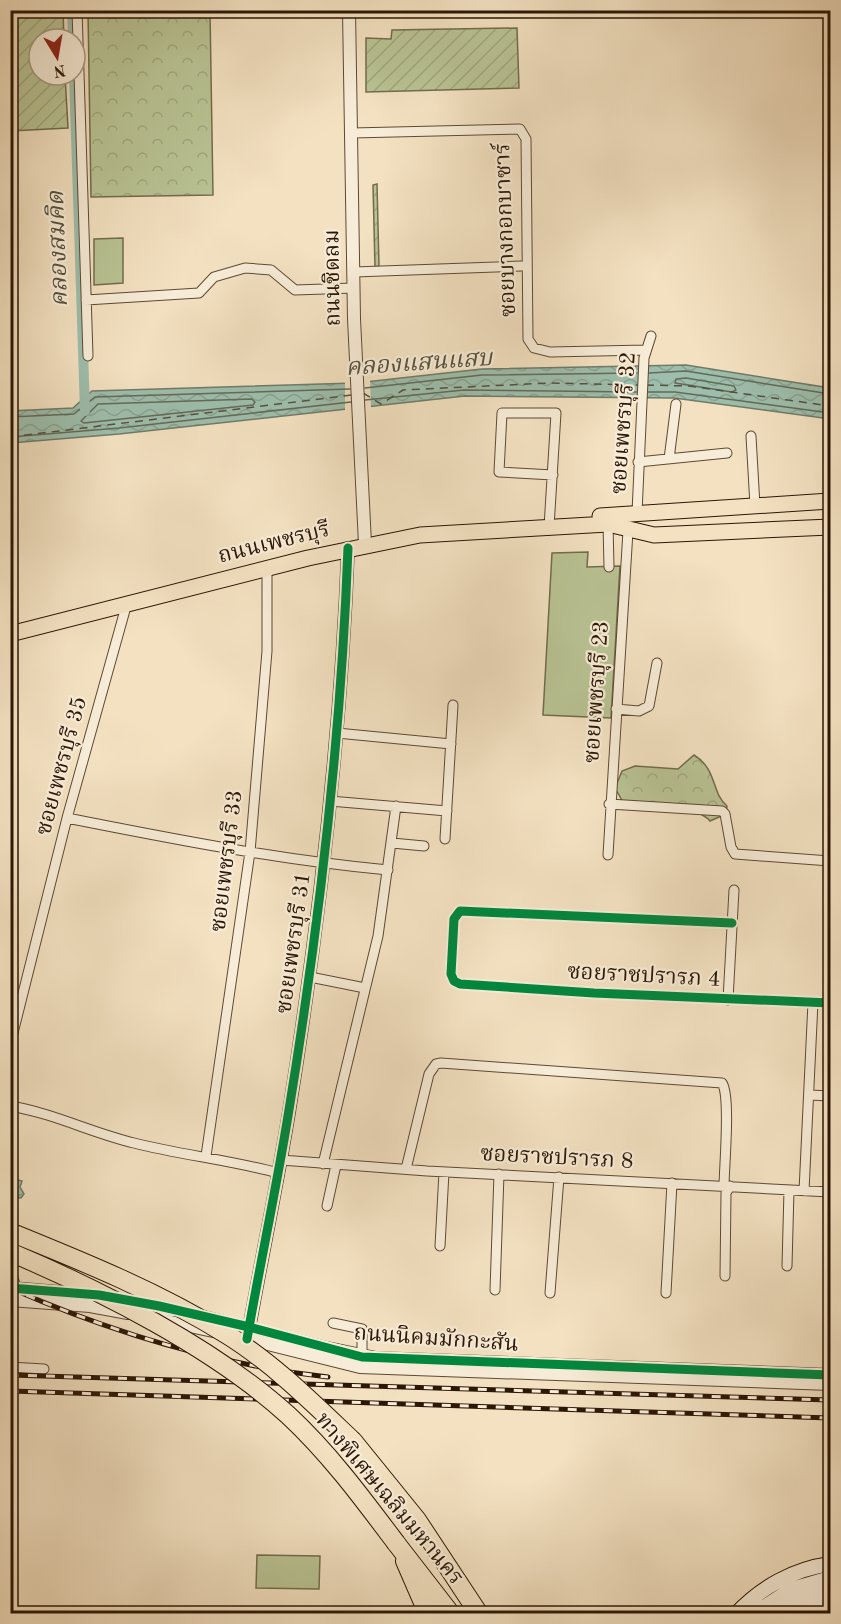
<svg xmlns="http://www.w3.org/2000/svg" width="841" height="1624" font-family="'Old Standard TT','Noto Serif Thai',serif">
	<style>
		.forest { fill: url(#forest-crowns); stroke: #726c4c; stroke-width: 1.5 }
		.garden { fill: url(#garden-furrows); stroke: #726c4c; stroke-width: 1.5 }
		.pitch { fill: #b9c394; stroke: #726c4c; stroke-width: 1.5 }
		.water { fill: url(#water-waves); stroke: #707b69; stroke-width: 1.5 }
		.pier { fill: #f3e1c1 }
		.lines { fill: none; stroke-linecap: round; stroke-linejoin: round }
		.shore { stroke: #646a58; stroke-width: 1.5 }
		.canal { stroke: #9dbeac; stroke-width: 10 }
		.ferry { stroke: #54513f; stroke-width: 1.5; stroke-dasharray: 8 6; stroke-linecap: butt }
		.minor-casing { stroke: #5e4934; stroke-width: 11 }
		.tertiary-casing { stroke: #5e4934; stroke-width: 14 }
		.secondary-casing { stroke: #2c1605; stroke-width: 16 }
		.primary-casing { stroke: #2c1605; stroke-width: 17 }
		.motorway-casing { stroke: #2c1605; stroke-width: 20 }
		.minor { stroke: #f7ecd7; stroke-width: 9 }
		.tertiary { stroke: #f7ecd7; stroke-width: 12 }
		.secondary { stroke: #f7ecd7; stroke-width: 14 }
		.primary { stroke: #f3e1c1; stroke-width: 15 }
		.motorway { stroke: #f3e1c1; stroke-width: 18 }
		.rail-casing { stroke: #2c1605; stroke-width: 5 }
		.rail { stroke: #f7ecd7; stroke-width: 3; stroke-dasharray: 9; stroke-linecap: butt }
		.motorway-bridge-casing { stroke: #2c1605; stroke-width: 20; stroke-linecap: butt }
		.motorway-bridge { stroke: #f3e1c1; stroke-width: 18 }
		.cycleway-casing { stroke: #f7ecd7; stroke-width: 13 }
		.cycleway { stroke: #00873e; stroke-width: 9 }
		.labels { text-anchor: middle; dominant-baseline: central; stroke-width: 4.5; stroke-linejoin: round; paint-order: stroke }
		.street-label { font-size: 22px; fill: #2c1605; stroke: #f7ecd7 }
		.water-label { font-size: 24px; font-style: italic; fill: #54513f; stroke: #f7ecd7 }
	</style>
	<defs>
		<pattern id="forest-crowns" width="20" height="18" patternUnits="userSpaceOnUse" patternTransform="scale(1.5)"><rect width="20" height="18" fill="#b9c394"/><path d="M2 6a3 3 0 1 1 6 0M12 15a3 3 0 1 1 6 0" fill="none" stroke="#9fa77e"/></pattern>
		<pattern id="garden-furrows" width="10" height="10" patternUnits="userSpaceOnUse" patternTransform="scale(1.5)"><rect width="10" height="10" fill="#b9c394"/><path d="M-1 1l2-2M0 10L10 0M9 11l2-2" fill="none" stroke="#9fa77e"/></pattern>
		<pattern id="water-waves" width="16" height="10" patternUnits="userSpaceOnUse" patternTransform="scale(1.5)"><rect width="16" height="10" fill="#9dbeac"/><path d="M0 5q4-4 8 0t8 0" fill="none" stroke="#87a392"/></pattern>
	</defs>
	<rect width="100%" height="100%" fill="#f3e1c1"/>
	<filter id="stains"><feTurbulence type="fractalNoise" baseFrequency=".00333" numOctaves="4"/><feColorMatrix values="0 0 0 0 .2 0 0 0 0 .09 0 0 0 0 .02 0 0 0 .5 -.17"/></filter>
	<radialGradient id="worn" r=".72"><stop offset=".6" stop-color="#630" stop-opacity="0"/><stop offset="1" stop-color="#630" stop-opacity=".3"/></radialGradient>
	<path class="forest" d="M88,11H210L213,195L91,197Z
		M694,755C718,770 711,793 727,806L726,814L710,821C697,805 644,804 623,802L615,788L622,771L635,766L678,769Z"/>
	<path class="garden" d="M10,11H63L64,39H39V75H65L68,128L11,131Z
		M517,28L519,88L366,92V38L391,39L392,30Z
		M377,184L379,266L375,267L373,185Z"/>
	<path class="pitch" d="M123,238V283L94,285V239Z
		M588,552L587,567L620,566L611,718L543,715L552,553Z
		M257,1555L320,1556L319,1589L256,1588Z"/>
	<path class="water" d="M686,365L830,388V419L674,398L465,396L119,434L11,443L10,411L73,408L92,391L356,383L482,369Z
		M10,1178L22,1181L20,1187L24,1194L21,1198L11,1197Z"/>
	<path class="pier" d="M370,378L371,408L345,411V380Z"/>
	<g class="lines">
		<path class="shore" d="M649,373L686,371L830,394
			M686,378L734,386L736,390L732,392L675,383L676,379Z
			M365,388L482,375L637,373
			M648,392H675L830,413
			M252,399L255,402L253,405L84,423L81,421L98,404Z
			M365,400L464,390L636,392
			M10,417L74,414L95,397L350,389
			M10,437L119,428L351,402"/>
		<path class="canal" d="M72,10L73,39
			M74,75L85,411"/>
		<path class="ferry" d="M646,385L689,386L830,406
			M363,393L381,404L403,390L550,383L638,385
			M10,437L352,395"/>
		<defs>
			<path id="minor" d="M77,10L88,356
				M352,133L520,129L526,139L528,339L534,348L550,352L646,350
				M354,272L521,266
				M86,300L199,293L214,277L245,268L271,270L295,290L354,288
				M751,436L755,506
				M669,459L676,404
				M638,462L727,453
				M637,513L644,358L651,336
				M608,524L609,567
				M549,527L556,413H502L499,472L553,475
				M616,709L639,711L649,706L657,663
				M337,733L451,744
				M330,801L447,811
				M609,804L722,811L725,814L731,847L735,854L830,861
				M67,818C173,839 280,860 388,870
				M445,839L453,705
				M392,843L424,846
				M608,855L628,531
				M732,923L460,911L454,919L451,974L454,981L460,984L594,993L830,1003
				M310,977L365,988
				M728,1000L734,890
				M10,1045L67,818L127,603
				M810,1095L830,1096
				M10,1106C53,1113 92,1133 134,1143C181,1155 230,1160 278,1173
				M206,1156L250,852L267,651V568
				M281,1160L427,1171L830,1192
				M323,1164L378,936L396,806
				M406,1169L429,1074L436,1064L441,1063L722,1083C731,1096 724,1167 724,1187
				M804,1191L813,1002
				M327,1206L336,1165
				M440,1246L444,1172
				M787,1266L789,1190
				M10,1270L18,1292
				M725,1276L726,1193L730,1186
				M495,1290L499,1174
				M550,1293L559,1177
				M666,1293L672,1183
				M333,1323L362,1329V1357
				M10,1367L44,1369"/>
			<path id="tertiary" d="M349,10L354,319L365,544
				M10,1288L96,1295
				M10,1300L90,1306L128,1313
				M122,1300L173,1310
				M204,1317L322,1347L376,1358L830,1375
				M157,1319L213,1331
				M248,1335C261,1260 277,1186 289,1112C319,925 341,737 348,548
				M236,1336L360,1367L830,1384"/>
			<path id="secondary" d="M736,1614C761,1587 794,1569 830,1564
				M753,1614L792,1589L830,1578
				M771,1614L803,1596L830,1589
				M790,1614L830,1599"/>
			<path id="primary" d="M600,516L830,501
				M10,634L308,558L420,535L608,524L654,535L830,527"/>
			<path id="motorway" d="M353,1441L417,1520L479,1614
				M396,1543L451,1614
				M405,1561L428,1614"/>
		</defs>
		<use href="#minor" class="minor-casing"/>
		<use href="#tertiary" class="tertiary-casing"/>
		<use href="#secondary" class="secondary-casing"/>
		<use href="#primary" class="primary-casing"/>
		<use href="#motorway" class="motorway-casing"/>
		<use href="#minor" class="minor"/>
		<use href="#tertiary" class="tertiary"/>
		<use href="#secondary" class="secondary"/>
		<use href="#primary" class="primary"/>
		<use href="#motorway" class="motorway"/>
		<defs>
			<path id="rail" d="M10,1288C110,1332 220,1365 328,1377
				M10,1375L830,1400
				M10,1391L830,1418"/>
		</defs>
		<use href="#rail" class="rail-casing"/>
		<use href="#rail" class="rail"/>
		<defs>
			<path id="motorway-bridge" d="M10,1232C84,1262 158,1292 226,1334C273,1363 313,1403 353,1441
				M10,1252C102,1291 214,1348 288,1415C329,1453 363,1499 396,1543"/>
		</defs>
		<use href="#motorway-bridge" class="motorway-bridge-casing"/>
		<use href="#motorway-bridge" class="motorway-bridge"/>
		<defs>
			<path id="cycleway" d="M732,923L460,911L454,919L451,974L454,981L460,984L594,993L830,1003
				M10,1288L99,1295L159,1306L249,1327L362,1357L830,1375
				M247,1339C260,1264 276,1190 288,1116C319,928 341,738 348,548"/>
		</defs>
		<use href="#cycleway" class="cycleway-casing"/>
		<use href="#cycleway" class="cycleway"/>
	</g>
	<g class="labels">
		<g class="street-label">
			<text transform="translate(506 230) rotate(-92)">ซอยบางกอกบาซาร์</text>
			<text transform="translate(333 278) rotate(-91)">ถนนชิดลม</text>
			<text transform="translate(624 423) rotate(-86)">ซอยเพชรบุรี 32</text>
			<text transform="translate(274 543) rotate(-14)">ถนนเพชรบุรี</text>
			<text transform="translate(597 692) rotate(-86)">ซอยเพชรบุรี 23</text>
			<text transform="translate(62 766) rotate(-75)">ซอยเพชรบุรี 35</text>
			<text transform="translate(227 861) rotate(-83)">ซอยเพชรบุรี 33</text>
			<text transform="translate(294 943) rotate(-82)">ซอยเพชรบุรี 31</text>
			<text transform="translate(644 976) rotate(3)">ซอยราชปรารภ 4</text>
			<text transform="translate(557 1158) rotate(3)">ซอยราชปรารภ 8</text>
			<text transform="translate(436 1339) rotate(4)">ถนนนิคมมักกะสัน</text>
			<text transform="translate(389 1499) rotate(50)">ทางพิเศษเฉลิมมหานคร</text>
		</g>
		<g class="water-label">
			<text transform="translate(59 249) rotate(-92)">คลองสมคิด</text>
			<text transform="translate(419 364) rotate(-4)">คลองแสนแสบ</text>
		</g>
	</g>
	<rect width="841" height="1624" fill="none" stroke="#f3e1c1" stroke-width="36"/>
	<rect x="12" y="12" width="817" height="1600" fill="none" stroke="#2c1605" stroke-width="3"/>
	<rect x="18" y="18" width="805" height="1588" fill="none" stroke="#2c1605" stroke-width="1.5"/>
	<g transform="translate(57 57) rotate(169)"><circle r="28" fill="#f7ecd7" stroke="#a69683" stroke-width="1.5"/>
	<path d="M0-4.5L10 22L0 15L-10 22Z" fill="#8f2418"/>
	<text y="-9" font-size="16" font-weight="bold" text-anchor="middle" fill="#2c1605">N</text>
	</g>
	<rect width="100%" height="100%" filter="url(#stains)"/>
	<rect width="100%" height="100%" fill="url(#worn)"/>
</svg>
